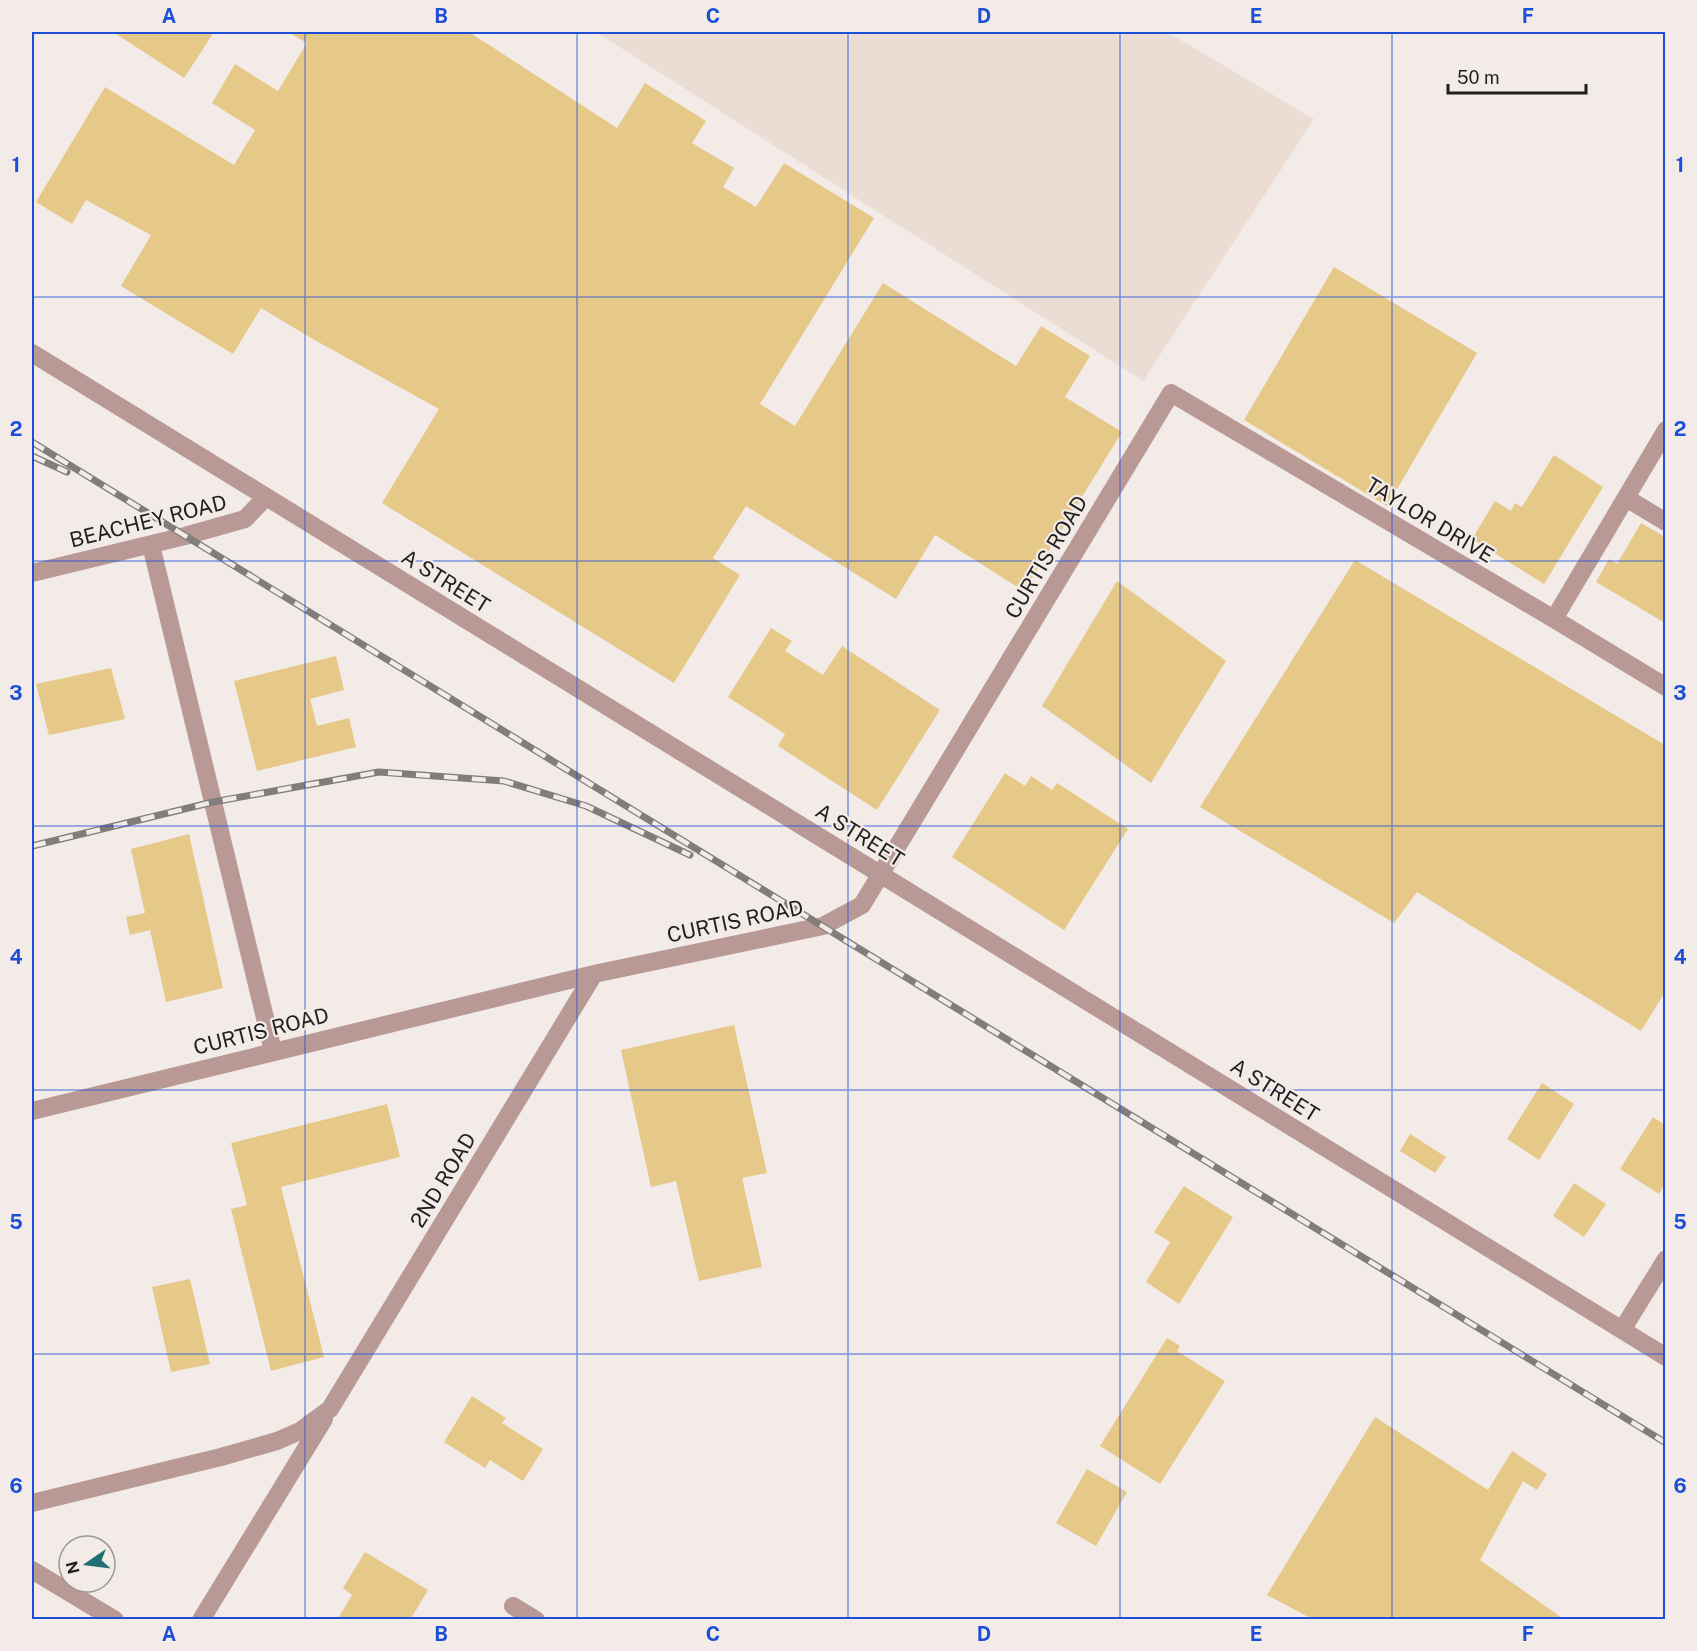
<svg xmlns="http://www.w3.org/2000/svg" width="1697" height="1651" font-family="'Public Sans',sans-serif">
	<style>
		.built { fill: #ebddd4 }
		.building { fill: #e6c889 }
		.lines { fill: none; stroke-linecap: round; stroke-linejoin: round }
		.minor { stroke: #b99995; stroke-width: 18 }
		.rail-casing { stroke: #817d7a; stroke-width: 7 }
		.rail { stroke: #f2ebe7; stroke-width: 4.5; stroke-dasharray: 14; stroke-linecap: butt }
		.grid { fill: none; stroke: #1d4ed8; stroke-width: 1.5; stroke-opacity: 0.55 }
		.labels { text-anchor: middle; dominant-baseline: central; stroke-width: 4.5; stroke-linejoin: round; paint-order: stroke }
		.street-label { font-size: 21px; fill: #211f1d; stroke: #f2ebe7 }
		.neatline { fill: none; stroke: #1d4ed8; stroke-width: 2 }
		.grid-label { font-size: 20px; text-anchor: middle; font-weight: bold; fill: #1d4ed8 }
	</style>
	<rect width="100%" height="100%" fill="#f2ebe7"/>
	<path class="built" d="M596,32H1167L1314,119L1143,381Z"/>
	<path class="building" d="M113,32H214L184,78Z
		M288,32H469L617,128L645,83L706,121L692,143L734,168L723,187L756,207L784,163L874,218L760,404L795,426L883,283L1016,366L1041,326L1090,356L1065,397L1122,432L1024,591L935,535L896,599L746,506L713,558L740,575L674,683L382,503L439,409L311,338L261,308L233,354L121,286L151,235L86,200L72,224L36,202L105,87L234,165L255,130L212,103L235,64L278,91L307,43Z
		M1334,267L1477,353L1387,506L1244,420Z
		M1554,455L1603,487L1544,584L1472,539L1495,501L1511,511L1515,503L1522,507Z
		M1641,523L1665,537V623L1596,582L1609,559L1617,564Z
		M1355,560L1665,745V992L1641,1031L1417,892L1394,923L1200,807Z
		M1117,581L1226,661L1151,783L1042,706Z
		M771,628L792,641L785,651L823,675L842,646L940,710L877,810L778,746L785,734L728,697Z
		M336,656L344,690L310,699L317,726L349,718L356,747L257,771L234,681Z
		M111,668L125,719L49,735L36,684Z
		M1005,773L1025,786L1031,776L1052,790L1057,783L1128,829L1064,930L952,857Z
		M189,834L223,988L166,1002L150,930L130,935L126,917L145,913L131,849Z
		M734,1025L767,1173L742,1178L762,1267L699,1281L676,1181L651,1187L621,1050Z
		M1542,1083L1574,1104L1539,1160L1507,1139Z
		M387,1104L400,1157L281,1187L324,1357L271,1371L231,1209L247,1205L231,1143Z
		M1653,1117L1665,1125V1183L1659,1194L1620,1169Z
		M1410,1134L1446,1157L1435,1173L1400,1151Z
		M1574,1183L1606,1204L1584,1237L1553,1216Z
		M1184,1186L1233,1217L1179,1304L1146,1282L1170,1242L1154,1232Z
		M190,1279L210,1364L171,1372L152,1287Z
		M1167,1338L1180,1346L1177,1351L1225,1381L1160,1484L1100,1446Z
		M472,1396L506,1418L502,1423L543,1449L523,1481L490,1460L485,1468L444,1442Z
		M1375,1417L1488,1490L1512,1451L1547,1474L1537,1490L1523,1481L1480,1560L1565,1620H1314L1267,1595Z
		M1087,1469L1127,1492L1096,1546L1056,1523Z
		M365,1552L428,1590L410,1620H337L352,1595L343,1588Z"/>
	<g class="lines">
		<path class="minor" d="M32,353L1666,1357
			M1626,498L1666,522
			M151,545L273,1051
			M32,573L185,536L245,519L266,497
			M1554,619L1666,430
			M32,1111L594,974L823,926L862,905L1171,393L1554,619L1666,687
			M1622,1330L1666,1259
			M32,1503L221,1457L277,1441L300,1431L330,1409L594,974
			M32,1570L115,1620
			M513,1606L536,1620
			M201,1620L324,1419"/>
		<defs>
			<path id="rail" d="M32,442L1666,1443
				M32,456L67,472
				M32,846L213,802L379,772L504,781L586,806L690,855"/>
		</defs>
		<use href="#rail" class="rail-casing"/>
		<use href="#rail" class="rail"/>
	</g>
	<path class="grid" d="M305,32V1620M577,32V1620M848,32V1620M1120,32V1620M1392,32V1620M32,297H1666M32,561H1666M32,826H1666M32,1090H1666M32,1354H1666"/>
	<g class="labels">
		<g class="street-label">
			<text transform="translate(1430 520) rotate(31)">TAYLOR DRIVE</text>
			<text transform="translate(148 521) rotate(-14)">BEACHEY ROAD</text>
			<text transform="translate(1046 557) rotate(-59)">CURTIS ROAD</text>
			<text transform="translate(446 581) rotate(32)">A STREET</text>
			<text transform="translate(860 835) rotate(32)">A STREET</text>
			<text transform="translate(735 921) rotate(-12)">CURTIS ROAD</text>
			<text transform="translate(261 1031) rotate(-14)">CURTIS ROAD</text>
			<text transform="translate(1275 1090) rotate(32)">A STREET</text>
			<text transform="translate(443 1180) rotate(-59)">2ND ROAD</text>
		</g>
	</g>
	<rect width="1697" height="1651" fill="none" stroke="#f2ebe7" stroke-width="66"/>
	<g transform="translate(87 1564) rotate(256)"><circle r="28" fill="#f2ebe7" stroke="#9e9996" stroke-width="1.5"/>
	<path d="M0-4.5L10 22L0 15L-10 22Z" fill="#236e73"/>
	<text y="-9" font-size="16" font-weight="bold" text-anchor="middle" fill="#211f1d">N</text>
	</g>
	<path d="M1448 84v9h138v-9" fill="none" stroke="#211f1d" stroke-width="3"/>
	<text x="1457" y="84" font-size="18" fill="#211f1d" stroke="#f2ebe7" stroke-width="4.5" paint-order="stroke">50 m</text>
	<rect x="33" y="33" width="1631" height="1585" class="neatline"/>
	<g class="grid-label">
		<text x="169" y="23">A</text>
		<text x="441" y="23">B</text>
		<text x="713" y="23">C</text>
		<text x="984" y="23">D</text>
		<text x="1256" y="23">E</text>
		<text x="1528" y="23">F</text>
		<text x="16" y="172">1</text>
		<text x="1680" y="172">1</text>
		<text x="16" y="436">2</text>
		<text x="1680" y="436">2</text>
		<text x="16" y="700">3</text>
		<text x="1680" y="700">3</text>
		<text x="16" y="964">4</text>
		<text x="1680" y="964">4</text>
		<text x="16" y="1229">5</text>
		<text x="1680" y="1229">5</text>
		<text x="16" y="1493">6</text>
		<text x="1680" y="1493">6</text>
		<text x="169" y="1641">A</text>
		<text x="441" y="1641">B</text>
		<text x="713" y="1641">C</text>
		<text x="984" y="1641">D</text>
		<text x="1256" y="1641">E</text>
		<text x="1528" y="1641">F</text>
	</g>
</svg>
